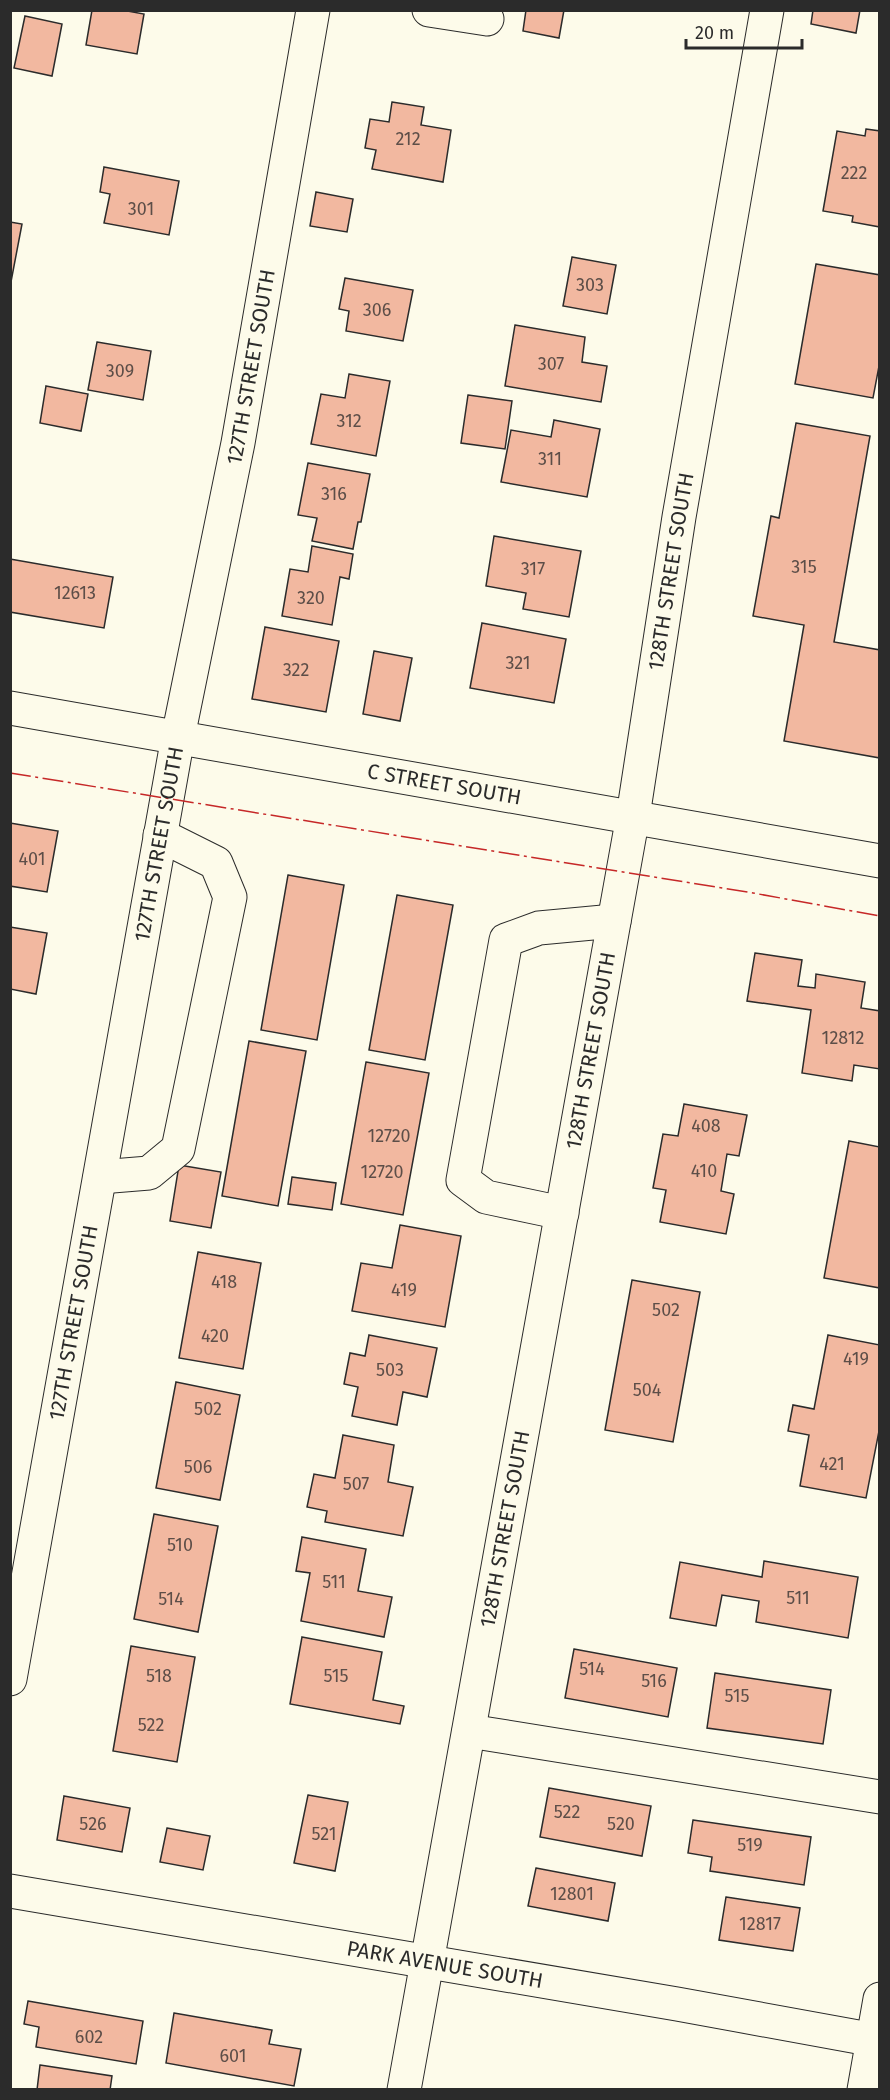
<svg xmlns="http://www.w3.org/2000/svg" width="890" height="2100" font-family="'Fira Sans',sans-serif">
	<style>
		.building { fill: #f2b8a0; stroke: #2b2b2b; stroke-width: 1.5 }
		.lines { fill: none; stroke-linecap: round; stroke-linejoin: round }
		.minor-casing { stroke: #2b2b2b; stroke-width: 35 }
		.minor { stroke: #fdfbea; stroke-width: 33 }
		.power { stroke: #c62828; stroke-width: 1.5; stroke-dasharray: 21 4.5 3 4.5; stroke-linecap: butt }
		.labels { text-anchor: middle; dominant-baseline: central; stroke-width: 4.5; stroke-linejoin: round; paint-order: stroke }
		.number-label { font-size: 18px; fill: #5d4e48 }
		.street-label { font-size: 21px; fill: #2b2b2b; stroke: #fdfbea }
	</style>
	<rect width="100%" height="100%" fill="#fdfbea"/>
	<path class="building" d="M92,10H122L144,14L137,54L86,45Z
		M526,10H564L559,38L523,31Z
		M813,10H860L856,33L811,24Z
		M25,16L62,24L52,76L14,68Z
		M392,102L424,107L421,125L451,130L443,182L372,169L376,150L365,148L370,119L389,122Z
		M866,129L880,131V227L852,222L853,216L823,211L837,131L865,136Z
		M104,167L179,181L169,235L104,223L110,194L100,192Z
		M316,192L353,199L347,232L310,226Z
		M10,222L22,224L10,287Z
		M572,257L616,265L607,314L563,306Z
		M816,264L880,275V361L873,398L795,384Z
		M345,278L413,290L403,341L346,331L349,311L339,309Z
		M515,325L585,337L582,362L607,366L601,402L505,386Z
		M97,342L151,351L143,400L88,390Z
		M349,374L390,381L376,456L311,444L321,394L345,398Z
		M46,386L88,394L81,431L40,423Z
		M468,395L512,401L505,449L461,443Z
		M554,420L600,429L587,497L501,482L511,430L551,437Z
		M796,423L870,436L834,642L880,650V758L784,741L804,625L753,616L771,516L779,518Z
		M308,463L370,474L361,522H358L353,549L312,541L317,518L298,515Z
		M494,536L581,551L569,617L523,609L526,593L486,586Z
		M312,546L353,554L349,579L340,577L332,625L282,616L290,569L308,572Z
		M10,559L113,577L104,628L10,612Z
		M482,623L566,639L554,703L470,688Z
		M265,627L339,641L326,712L252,699Z
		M374,651L412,658L400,721L363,714Z
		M10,823L58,831L47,892L10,886Z
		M288,875L344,885L317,1040L261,1030Z
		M397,895L453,905L425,1060L369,1050Z
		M10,927L47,933L36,994L10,989Z
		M755,953L802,960L798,986L815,988L816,974L865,982L861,1008L880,1011V1069L854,1065L852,1081L802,1073L811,1010L747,1001Z
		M249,1041L306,1051L278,1206L222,1196Z
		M366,1062L429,1073L403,1215L341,1204Z
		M684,1104L747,1115L739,1156L727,1154L721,1191L734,1194L726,1234L660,1222L666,1190L653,1188L663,1134L678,1136Z
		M849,1141L880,1147V1288L824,1278Z
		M179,1165L221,1172L211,1228L170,1221Z
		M292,1177L336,1183L332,1210L288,1204Z
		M400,1225L461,1236L445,1327L352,1311L361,1263L392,1268Z
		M198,1252L261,1263L243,1369L179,1358Z
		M632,1280L700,1292L673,1442L605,1430Z
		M369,1335L437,1348L427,1397L403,1392L397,1425L352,1416L358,1387L344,1384L350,1353L365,1356Z
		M828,1335L880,1345V1426L866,1498L800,1486L809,1435L788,1431L793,1405L814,1409Z
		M176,1382L240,1395L220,1500L156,1488Z
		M343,1435L394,1445L388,1482L413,1487L403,1536L325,1522L327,1511L307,1507L314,1474L335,1478Z
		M154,1514L218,1526L198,1632L134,1619Z
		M302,1537L366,1549L358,1591L392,1597L384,1637L301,1621L310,1573L296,1571Z
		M764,1561L858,1577L848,1638L756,1622L759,1601L722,1595L716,1626L670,1618L680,1562L762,1577Z
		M302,1637L382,1652L373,1700L404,1706L400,1724L290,1704Z
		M131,1646L195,1657L177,1762L113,1751Z
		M574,1649L677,1668L668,1717L565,1698Z
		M715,1673L831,1690L823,1744L707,1728Z
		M549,1788L651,1806L642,1856L540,1837Z
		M308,1795L348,1802L335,1871L294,1863Z
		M64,1796L130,1808L122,1852L57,1840Z
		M693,1820L811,1837L804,1885L710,1871L712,1857L688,1853Z
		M167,1828L210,1836L203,1870L160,1862Z
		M536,1868L615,1883L608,1921L528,1906Z
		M726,1897L800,1908L793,1951L719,1940Z
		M28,2001L143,2021L136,2064L36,2047L39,2027L24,2024Z
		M174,2013L272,2030L269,2044L301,2049L294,2086L166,2063Z
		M40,2065L112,2076L110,2090H37Z"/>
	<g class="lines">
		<defs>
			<g id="minor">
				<path d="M429,10L487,19"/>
				<path id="s1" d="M10,708L880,861"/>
				<path d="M100,1177L149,1173L178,1149L230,897L216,863L160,835"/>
				<path d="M562,1213L486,1197L463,1180L506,940L539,928L614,921"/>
				<path id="s2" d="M10,1679L178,737L238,443L313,10"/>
				<path d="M469,1731L880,1797"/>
				<path id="s3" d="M10,1891L677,2004L880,2041"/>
				<path id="s4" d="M404,2090L633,816L679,517L767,10"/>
				<path d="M864,2090L880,1999"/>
			</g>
		</defs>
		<use href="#minor" class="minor-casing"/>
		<use href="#minor" class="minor"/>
		<path class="power" d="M10,773L753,893L880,916"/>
	</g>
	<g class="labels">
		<g class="number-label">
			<text x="408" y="139">212</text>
			<text x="854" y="173">222</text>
			<text x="141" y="209">301</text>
			<text x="590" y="285">303</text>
			<text x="377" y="310">306</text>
			<text x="551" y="364">307</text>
			<text x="120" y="371">309</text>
			<text x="349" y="421">312</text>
			<text x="550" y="459">311</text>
			<text x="334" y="494">316</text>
			<text x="804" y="567">315</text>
			<text x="533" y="569">317</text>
			<text x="75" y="593">12613</text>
			<text x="311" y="598">320</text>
			<text x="518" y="663">321</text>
			<text x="296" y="670">322</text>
			<text x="32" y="859">401</text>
			<text x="843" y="1038">12812</text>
			<text x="706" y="1126">408</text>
			<text x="389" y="1136">12720</text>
			<text x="704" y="1171">410</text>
			<text x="382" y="1172">12720</text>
			<text x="224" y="1282">418</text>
			<text x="404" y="1290">419</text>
			<text x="666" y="1310">502</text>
			<text x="215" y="1336">420</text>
			<text x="856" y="1359">419</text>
			<text x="390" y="1370">503</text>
			<text x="647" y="1390">504</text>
			<text x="208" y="1409">502</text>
			<text x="832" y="1464">421</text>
			<text x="198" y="1467">506</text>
			<text x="356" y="1484">507</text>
			<text x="180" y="1545">510</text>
			<text x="334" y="1582">511</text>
			<text x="798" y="1598">511</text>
			<text x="171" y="1599">514</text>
			<text x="592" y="1669">514</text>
			<text x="159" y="1676">518</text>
			<text x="336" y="1676">515</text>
			<text x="654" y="1681">516</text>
			<text x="737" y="1696">515</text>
			<text x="151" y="1725">522</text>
			<text x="567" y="1812">522</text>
			<text x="93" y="1824">526</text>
			<text x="621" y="1824">520</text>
			<text x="324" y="1834">521</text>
			<text x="750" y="1845">519</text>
			<text x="572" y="1894">12801</text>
			<text x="760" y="1924">12817</text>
			<text x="89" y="2037">602</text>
			<text x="233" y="2056">601</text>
		</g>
		<g class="street-label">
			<text stroke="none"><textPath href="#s2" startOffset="1334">127TH STREET SOUTH</textPath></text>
			<text stroke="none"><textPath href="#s4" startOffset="1542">128TH STREET SOUTH</textPath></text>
			<text stroke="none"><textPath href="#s1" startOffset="441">C STREET SOUTH</textPath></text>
			<text stroke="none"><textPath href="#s2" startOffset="848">127TH STREET SOUTH</textPath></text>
			<text stroke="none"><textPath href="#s4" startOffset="1056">128TH STREET SOUTH</textPath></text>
			<text stroke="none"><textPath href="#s2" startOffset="362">127TH STREET SOUTH</textPath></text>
			<text stroke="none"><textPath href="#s4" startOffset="570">128TH STREET SOUTH</textPath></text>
			<text stroke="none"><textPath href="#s3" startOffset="441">PARK AVENUE SOUTH</textPath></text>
		</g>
	</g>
	<rect width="890" height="2100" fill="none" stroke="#2b2b2b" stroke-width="24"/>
	<path d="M686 39v9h116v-9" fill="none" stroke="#2b2b2b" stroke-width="3"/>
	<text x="695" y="39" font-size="18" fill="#2b2b2b" stroke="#fdfbea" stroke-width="4.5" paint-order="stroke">20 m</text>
</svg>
